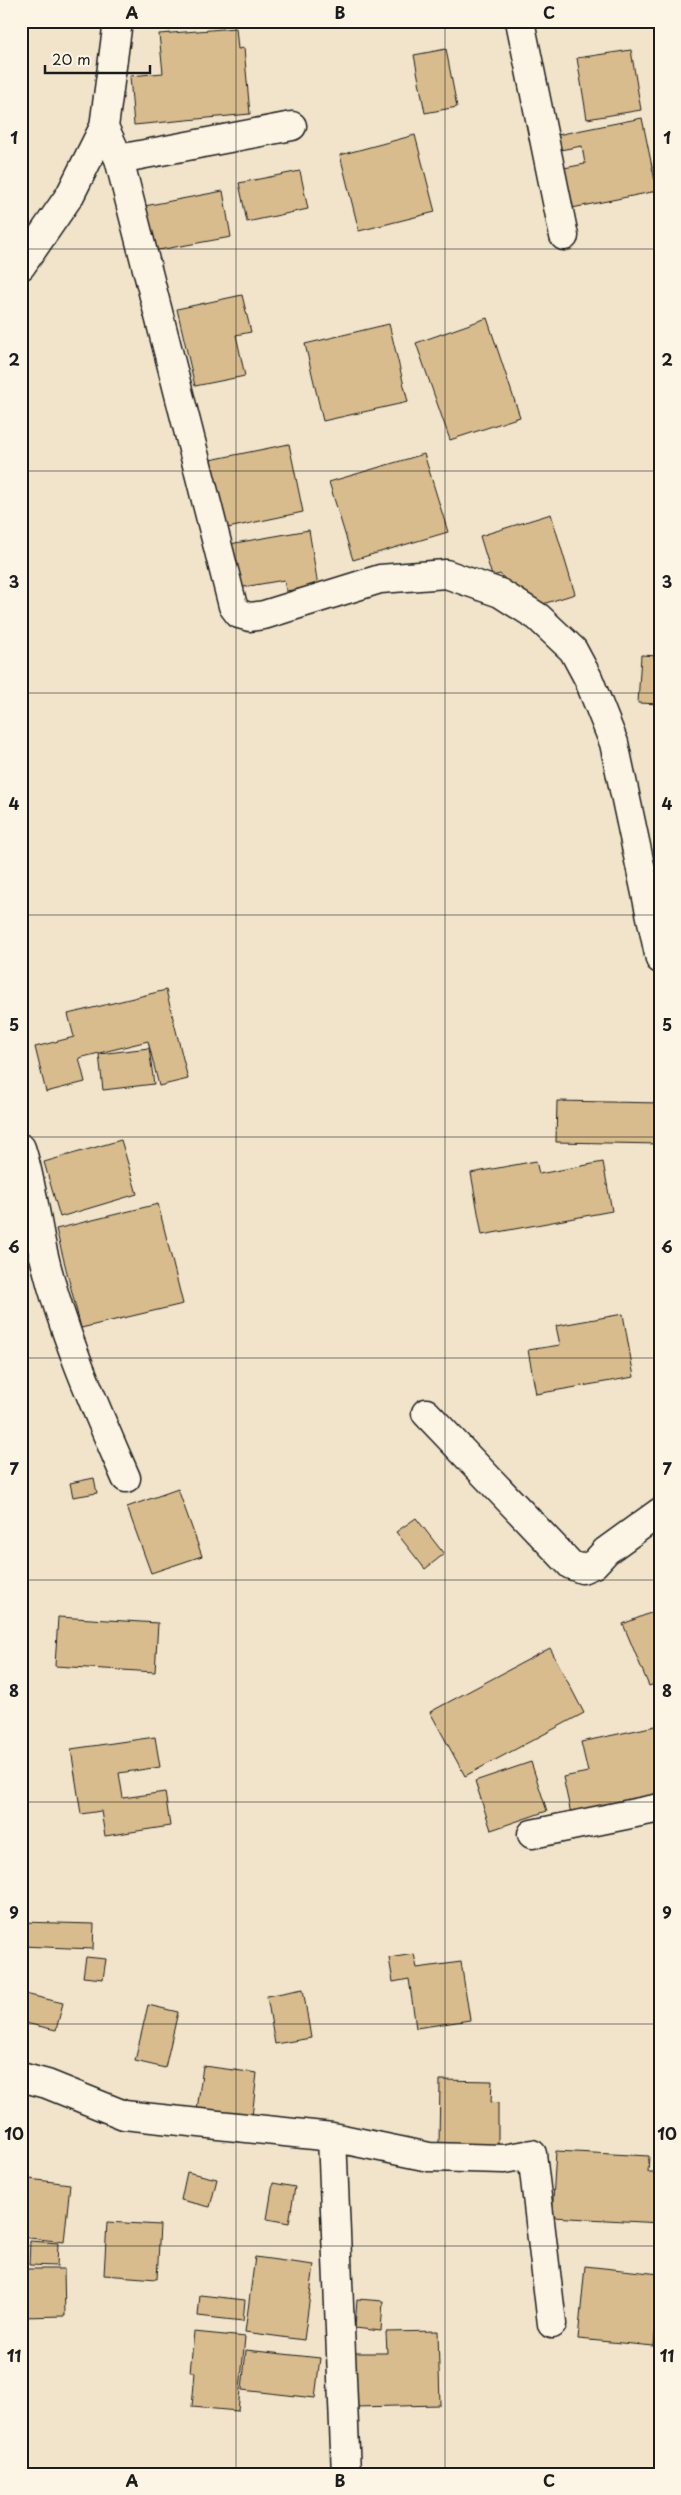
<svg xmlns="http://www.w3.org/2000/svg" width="681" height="2495" font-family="'Playpen Sans',sans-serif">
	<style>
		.building { fill: #d8bc8d; stroke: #1c1c1c }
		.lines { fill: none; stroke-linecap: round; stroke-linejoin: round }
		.minor-casing { stroke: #1c1c1c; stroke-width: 31 }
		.minor { stroke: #fcf5e5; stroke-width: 28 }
		.grid { fill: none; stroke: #1c1c1c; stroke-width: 1; stroke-opacity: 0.55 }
		.neatline { fill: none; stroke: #1c1c1c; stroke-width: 2 }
		.grid-label { font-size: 16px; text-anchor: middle; font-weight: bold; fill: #1c1c1c }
	</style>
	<rect width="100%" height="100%" fill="#f1e4cb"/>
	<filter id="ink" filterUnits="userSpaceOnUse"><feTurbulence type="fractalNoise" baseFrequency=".02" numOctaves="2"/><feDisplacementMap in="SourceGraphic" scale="10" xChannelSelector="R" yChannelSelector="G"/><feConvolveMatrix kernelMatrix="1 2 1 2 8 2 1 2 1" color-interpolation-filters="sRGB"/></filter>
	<g filter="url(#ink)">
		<path class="building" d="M236,28L238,49L244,48L250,114L134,125L130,76L163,73L159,34Z
			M446,49L457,107L425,113L414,55Z
			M631,50L641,110L587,119L577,58Z
			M642,118L657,191L572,208L564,168L585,164L582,146L560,150L557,135Z
			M415,135L435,212L359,231L340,155Z
			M300,171L308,209L247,222L239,183Z
			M223,191L231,237L142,253L134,208Z
			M242,295L251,332L236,335L245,376L195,386L177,309Z
			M487,318L520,417L450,440L416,343Z
			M389,324L408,402L323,421L305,344Z
			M289,444L303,512L223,529L210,460Z
			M424,454L448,532L353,560L329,482Z
			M551,514L575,594L533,607L500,574L492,576L480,536Z
			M309,530L318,586L286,591L284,580L232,589L224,545Z
			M641,655L660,656V704L638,703Z
			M166,990L188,1079L159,1086L148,1041L79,1058L85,1082L46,1092L35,1047L74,1037L68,1014Z
			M149,1048L154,1084L103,1090L99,1054Z
			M557,1101L660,1103V1144L556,1142Z
			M121,1140L137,1194L60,1217L44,1162Z
			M536,1161L539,1174L603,1162L612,1211L482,1235L471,1173Z
			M158,1204L183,1304L81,1328L56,1229Z
			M623,1314L634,1377L536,1394L528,1350L560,1345L556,1326Z
			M94,1478L97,1493L73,1497L70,1483Z
			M178,1489L202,1556L151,1573L127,1507Z
			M416,1518L444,1554L425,1569L396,1532Z
			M660,1609V1682L649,1686L623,1624Z
			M58,1617L158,1623L155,1672L55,1666Z
			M550,1648L584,1713L465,1776L430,1712Z
			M660,1725V1795L571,1814L563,1777L588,1772L581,1742Z
			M155,1737L160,1767L119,1773L123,1798L165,1792L170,1826L105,1836L101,1811L81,1814L71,1749Z
			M531,1762L547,1811L491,1830L475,1781Z
			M21,1922L94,1924L93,1949L21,1946Z
			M414,1954L417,1968L461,1962L470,2020L416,2028L409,1979L393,1982L389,1958Z
			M86,1957L106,1959L103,1979L83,1977Z
			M303,1989L311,2038L275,2044L267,1996Z
			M21,1993L63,2003L56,2030L21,2022Z
			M148,2005L178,2012L165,2068L135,2061Z
			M203,2066L257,2073L252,2117L197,2110Z
			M440,2080L492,2081L491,2102L498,2103V2146L439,2145Z
			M556,2151L649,2156L648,2172H660V2223L552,2217Z
			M187,2172L217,2179L210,2207L181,2200Z
			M21,2178L70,2184L64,2242L21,2237Z
			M273,2183L295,2187L289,2223L267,2219Z
			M107,2222L160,2225L157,2279L104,2275Z
			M30,2241L58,2243L57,2266L29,2265Z
			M255,2257L314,2265L304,2340L245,2332Z
			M585,2266L660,2274L654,2346L578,2339Z
			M21,2269H64L65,2316L21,2317Z
			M200,2295L245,2300L243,2321L198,2316Z
			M357,2299L383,2301L381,2331L355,2328Z
			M438,2331L440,2405L355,2407L354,2353H387L386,2332Z
			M194,2332L245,2337L238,2411L192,2407L195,2372H190Z
			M246,2350L320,2358L315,2398L242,2390Z"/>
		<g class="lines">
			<defs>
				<path id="minor" d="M520,21L564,236
					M104,127L119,159L233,606L239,614L250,617L264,615L380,579L446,574L500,593L538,617L573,650L588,678L614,743L660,959
					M119,159L292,126
					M21,266L70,195L104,127L118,21
					M21,1148C32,1182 35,1217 43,1252C61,1330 94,1404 126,1478
					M426,1413L571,1565L582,1569L594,1564L606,1551L660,1512
					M532,1834L660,1808
					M21,2077L47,2084L124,2115L332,2137L346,2474
					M332,2137L429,2157L504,2159L532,2154L552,2324"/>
			</defs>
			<use href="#minor" class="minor-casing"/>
			<use href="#minor" class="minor"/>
		</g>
	</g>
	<path class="grid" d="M236,21V2474M445,21V2474M21,249H660M21,471H660M21,693H660M21,915H660M21,1137H660M21,1358H660M21,1580H660M21,1802H660M21,2024H660M21,2246H660"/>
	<rect width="681" height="2495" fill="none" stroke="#fcf5e5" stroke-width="55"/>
	<path d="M45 65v8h105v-8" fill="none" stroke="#1c1c1c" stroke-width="2.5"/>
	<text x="52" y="65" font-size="15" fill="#1c1c1c" stroke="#fcf5e5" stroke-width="4" paint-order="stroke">20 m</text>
	<rect x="28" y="28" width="626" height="2440" class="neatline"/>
	<g class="grid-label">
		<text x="132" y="19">A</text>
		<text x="340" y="19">B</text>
		<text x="549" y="19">C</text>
		<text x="14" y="144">1</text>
		<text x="667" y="144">1</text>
		<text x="14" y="366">2</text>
		<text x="667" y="366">2</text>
		<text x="14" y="588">3</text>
		<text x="667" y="588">3</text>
		<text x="14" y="810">4</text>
		<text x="667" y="810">4</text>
		<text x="14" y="1031">5</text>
		<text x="667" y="1031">5</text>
		<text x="14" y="1253">6</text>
		<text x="667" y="1253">6</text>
		<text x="14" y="1475">7</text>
		<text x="667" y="1475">7</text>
		<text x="14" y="1697">8</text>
		<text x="667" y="1697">8</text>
		<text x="14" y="1919">9</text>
		<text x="667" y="1919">9</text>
		<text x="14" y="2140">10</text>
		<text x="667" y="2140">10</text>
		<text x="14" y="2362">11</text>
		<text x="667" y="2362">11</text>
		<text x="132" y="2487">A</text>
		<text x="340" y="2487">B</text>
		<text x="549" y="2487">C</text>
	</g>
</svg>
